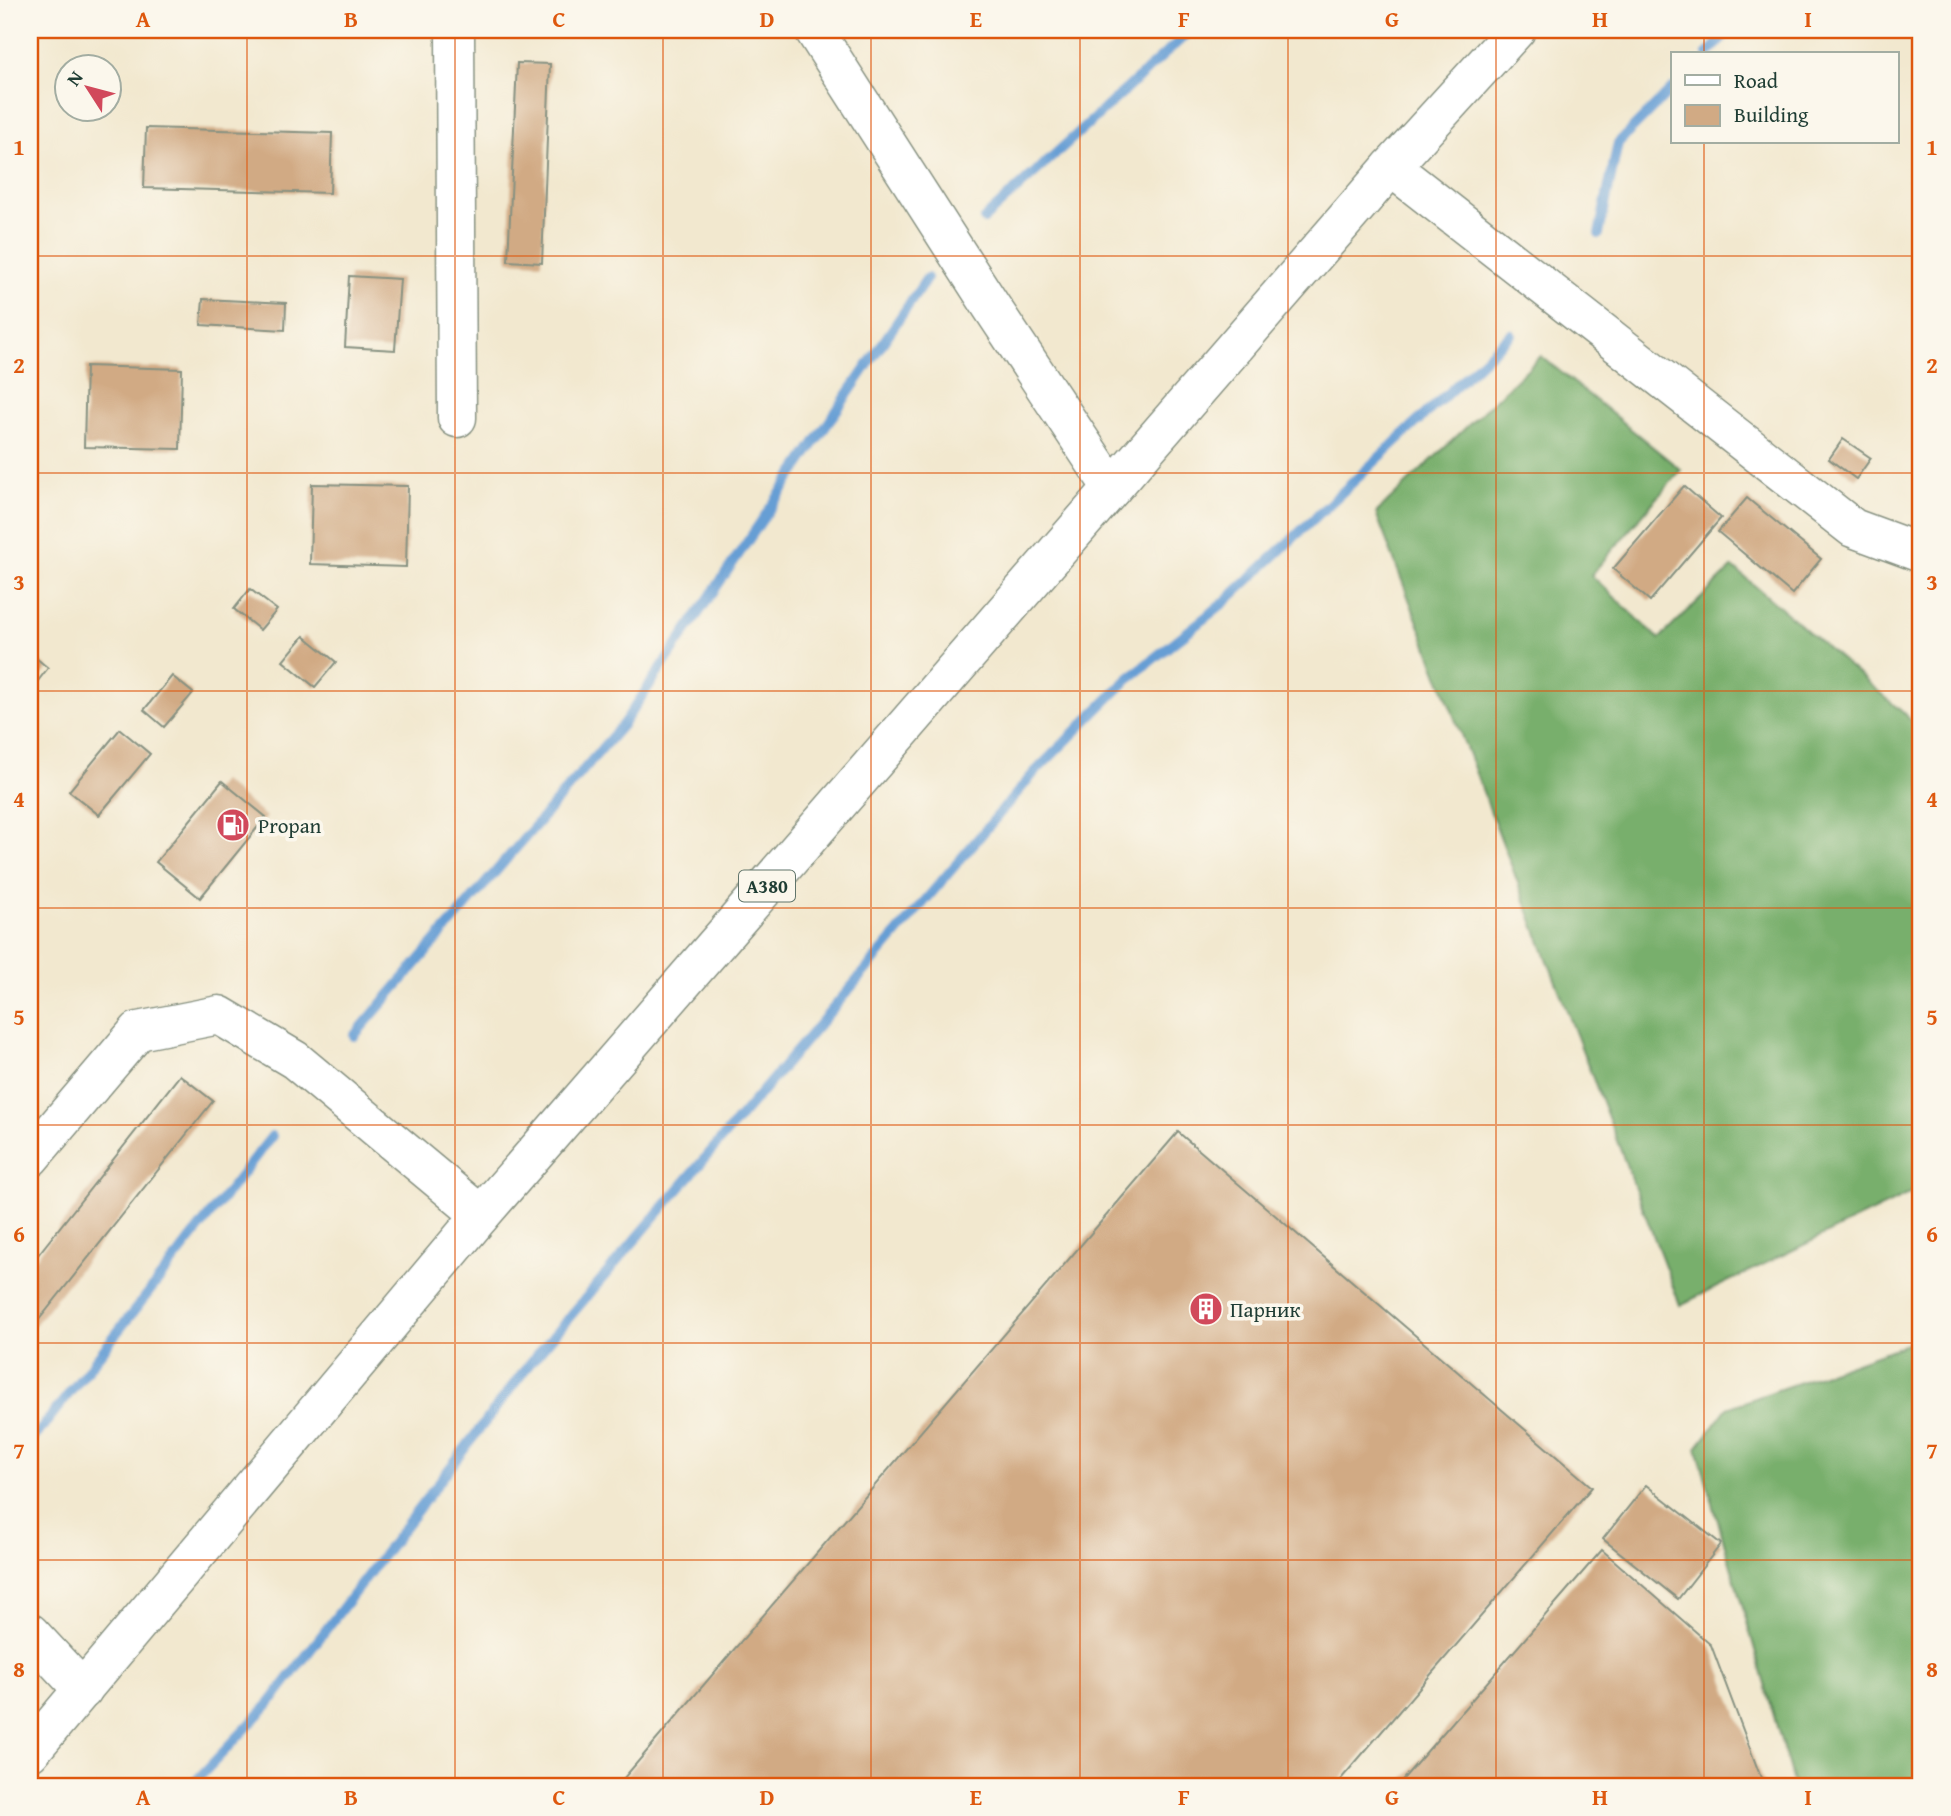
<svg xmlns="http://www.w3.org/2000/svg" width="1951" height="1816" font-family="'Gentium Book Plus',serif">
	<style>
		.forest { fill: #78af6c; stroke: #4c7650; stroke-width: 2 }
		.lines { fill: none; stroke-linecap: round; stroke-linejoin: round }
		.stream { stroke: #669ed4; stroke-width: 10 }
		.building { fill: #d1aa84 }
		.minor-casing { stroke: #889282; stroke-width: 41 }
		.highway-casing { stroke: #889282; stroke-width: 41 }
		.minor { stroke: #fff; stroke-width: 38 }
		.highway { stroke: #fff; stroke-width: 38 }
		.grid { fill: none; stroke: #de580e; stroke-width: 2; stroke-opacity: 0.55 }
		.labels { text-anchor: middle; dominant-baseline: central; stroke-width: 7; stroke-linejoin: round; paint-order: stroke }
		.shield { fill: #fbf7ec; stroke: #61756b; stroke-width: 2 }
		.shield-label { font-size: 19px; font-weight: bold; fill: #1f3d34 }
		.poi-label { font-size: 21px; fill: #1f3d34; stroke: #fbf7ec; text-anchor: start }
		.neatline { fill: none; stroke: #de580e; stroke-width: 2.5 }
		.grid-label { font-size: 23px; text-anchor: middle; font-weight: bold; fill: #de580e }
	</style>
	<rect width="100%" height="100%" fill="#fbf7ec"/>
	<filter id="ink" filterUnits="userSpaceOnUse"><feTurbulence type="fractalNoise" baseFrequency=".0143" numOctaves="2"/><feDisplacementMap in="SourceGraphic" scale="14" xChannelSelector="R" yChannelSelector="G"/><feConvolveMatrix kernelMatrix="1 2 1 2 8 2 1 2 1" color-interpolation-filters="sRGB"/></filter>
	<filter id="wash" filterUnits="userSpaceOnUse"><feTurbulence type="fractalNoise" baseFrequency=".00686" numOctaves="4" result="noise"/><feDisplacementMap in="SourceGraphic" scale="28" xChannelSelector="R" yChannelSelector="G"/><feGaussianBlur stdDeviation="1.57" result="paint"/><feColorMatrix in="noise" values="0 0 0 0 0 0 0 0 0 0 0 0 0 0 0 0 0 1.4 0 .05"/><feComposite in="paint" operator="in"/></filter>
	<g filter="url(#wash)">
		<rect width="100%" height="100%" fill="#f2e8cf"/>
		<path class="forest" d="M1541,356L1681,470L1591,575L1659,639L1733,567L1921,728V1188L1680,1305L1376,513Z
			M1921,1339V1786H1794L1697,1448L1727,1408Z"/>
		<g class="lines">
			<path class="stream" d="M1707,54L1731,30
				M984,219L1191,30
				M1599,234L1618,143L1673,88
				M354,1036L623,724L927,278
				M30,1443L272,1136
				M191,1786L269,1704L531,1362L1034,773L1128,679L1226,601L1511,334"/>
		</g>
		<g id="blocks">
			<path class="building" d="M517,63L550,64L542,263L508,261Z
				M146,128L332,133L330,193L144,188Z
				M349,276L400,279L395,350L345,347Z
				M203,299L286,303L285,330L201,325Z
				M86,366L182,369L180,449L84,447Z
				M1843,439L1871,458L1856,479L1829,459Z
				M312,484L408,486L406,567L310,564Z
				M1684,486L1721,518L1650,601L1613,569Z
				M1747,498L1821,559L1792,594L1718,532Z
				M250,589L277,610L260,630L234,609Z
				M304,636L336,662L315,687L283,661Z
				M30,653L48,668L30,691Z
				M172,676L193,693L164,727L144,710Z
				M120,729L150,754L99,815L69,791Z
				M222,781L266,817L200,898L156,862Z
				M180,1075L213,1101L30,1331V1265Z
				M1178,1132L1592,1487L1335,1786H617Z
				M1646,1485L1721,1544L1678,1599L1603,1539Z
				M1602,1550L1711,1645L1764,1786H1397Z"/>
		</g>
	</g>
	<g filter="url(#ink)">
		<use href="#blocks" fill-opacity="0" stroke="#889282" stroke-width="2"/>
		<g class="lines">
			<defs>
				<path id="minor" d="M455,30L457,418
					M814,30L991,306L1112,488
					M1391,167L1853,528L1918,552L1921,549
					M30,1158L138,1031L219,1015L295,1060L481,1215
					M30,1633L83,1690"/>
				<path id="highway" d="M30,1752L481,1215L1391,167L1516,30"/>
			</defs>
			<use href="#minor" class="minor-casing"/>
			<use href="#highway" class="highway-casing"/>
			<use href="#minor" class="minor"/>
			<use href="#highway" class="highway"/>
		</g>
	</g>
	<path class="grid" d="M247,30V1786M455,30V1786M663,30V1786M871,30V1786M1080,30V1786M1288,30V1786M1496,30V1786M1704,30V54M1704,142V1786M30,256H1921M30,473H1921M30,691H1921M30,908H1921M30,1125H1921M30,1343H1921M30,1560H1921"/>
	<defs>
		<symbol id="fuel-disc" viewBox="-11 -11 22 22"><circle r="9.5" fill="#d1495b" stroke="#fbf7ec"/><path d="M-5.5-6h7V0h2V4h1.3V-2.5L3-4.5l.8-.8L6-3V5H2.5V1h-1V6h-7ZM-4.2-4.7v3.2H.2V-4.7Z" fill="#fff"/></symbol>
		<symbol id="building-disc" viewBox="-11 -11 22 22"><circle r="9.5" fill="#d1495b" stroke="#fbf7ec"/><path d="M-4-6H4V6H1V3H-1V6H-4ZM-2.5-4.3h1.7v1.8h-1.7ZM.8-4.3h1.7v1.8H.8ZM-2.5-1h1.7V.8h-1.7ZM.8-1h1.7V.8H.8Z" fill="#fff"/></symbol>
	</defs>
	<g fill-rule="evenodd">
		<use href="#fuel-disc" x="214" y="806" width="38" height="38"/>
		<use href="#building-disc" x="1187" y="1290" width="38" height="38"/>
	</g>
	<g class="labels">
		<rect class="shield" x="739" y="870.5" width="56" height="31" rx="5"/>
		<g class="shield-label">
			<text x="767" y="886">A380</text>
		</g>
		<g class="poi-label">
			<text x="258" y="825">Propan</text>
			<text x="1230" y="1309">Парник</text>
		</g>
	</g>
	<rect width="1951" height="1816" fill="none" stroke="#fbf7ec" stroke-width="77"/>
	<rect x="1671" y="52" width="228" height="91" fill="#fbf7ec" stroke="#a3ada2" stroke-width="2"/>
	<rect x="1685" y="75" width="35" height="10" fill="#ffffff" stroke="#a3ada2" stroke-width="2"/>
	<text x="1734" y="88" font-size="21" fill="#1f3d34">Road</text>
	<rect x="1685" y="105" width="35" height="21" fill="#d1aa84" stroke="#a3ada2" stroke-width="2"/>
	<text x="1734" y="122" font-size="21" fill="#1f3d34">Building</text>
	<g transform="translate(88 88) rotate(306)"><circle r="33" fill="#fbf7ec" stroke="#a3ada2" stroke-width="2"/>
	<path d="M0-5L12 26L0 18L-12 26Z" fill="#d1495b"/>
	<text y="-10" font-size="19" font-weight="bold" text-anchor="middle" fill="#1f3d34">N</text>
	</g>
	<rect x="38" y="38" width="1874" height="1740" class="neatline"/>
	<g class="grid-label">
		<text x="143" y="27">A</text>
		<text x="351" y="27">B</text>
		<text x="559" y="27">C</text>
		<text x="767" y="27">D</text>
		<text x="976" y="27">E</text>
		<text x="1184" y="27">F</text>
		<text x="1392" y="27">G</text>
		<text x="1600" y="27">H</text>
		<text x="1808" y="27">I</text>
		<text x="19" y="155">1</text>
		<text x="1932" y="155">1</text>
		<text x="19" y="373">2</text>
		<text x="1932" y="373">2</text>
		<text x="19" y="590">3</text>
		<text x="1932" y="590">3</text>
		<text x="19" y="807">4</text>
		<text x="1932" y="807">4</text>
		<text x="19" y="1025">5</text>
		<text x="1932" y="1025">5</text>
		<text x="19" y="1242">6</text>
		<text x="1932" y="1242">6</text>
		<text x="19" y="1459">7</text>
		<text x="1932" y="1459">7</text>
		<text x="19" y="1677">8</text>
		<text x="1932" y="1677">8</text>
		<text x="143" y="1805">A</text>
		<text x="351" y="1805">B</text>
		<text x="559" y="1805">C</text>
		<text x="767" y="1805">D</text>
		<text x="976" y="1805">E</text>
		<text x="1184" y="1805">F</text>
		<text x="1392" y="1805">G</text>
		<text x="1600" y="1805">H</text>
		<text x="1808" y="1805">I</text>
	</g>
</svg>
